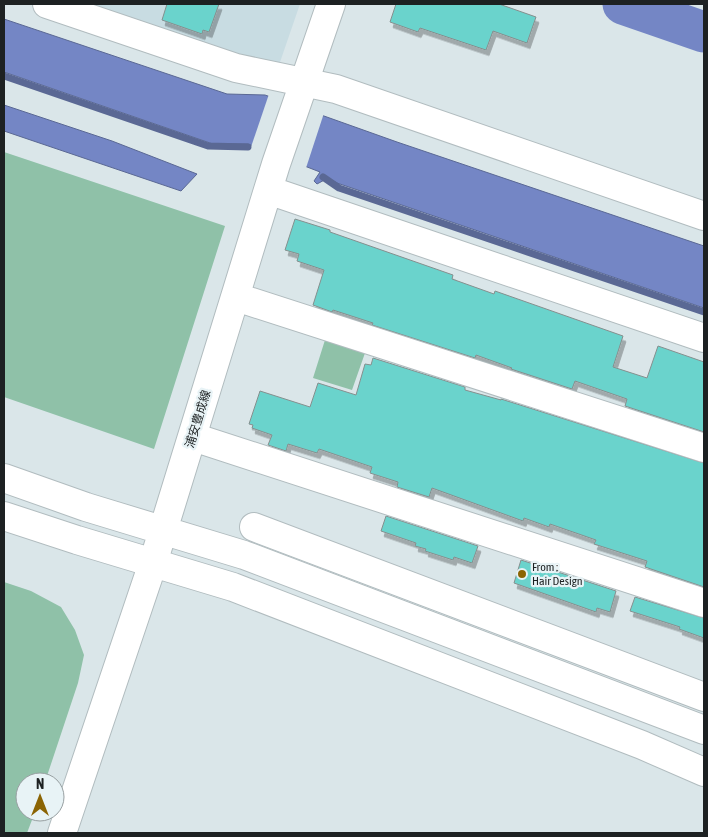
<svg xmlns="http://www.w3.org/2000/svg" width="708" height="837" font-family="'Asap Condensed','Noto Sans JP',sans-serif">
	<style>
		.built { fill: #c8dce2 }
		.green { fill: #8fc1a8 }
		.water { fill: #7486c5; stroke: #5a6894 }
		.pier { fill: #dae6e9 }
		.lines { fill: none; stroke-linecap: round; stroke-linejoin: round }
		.stream { stroke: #5a6894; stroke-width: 7 }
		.river { stroke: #7486c5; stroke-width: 41 }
		.building { fill: #6bd3cc; stroke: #848f8e; filter: url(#shadow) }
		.street-casing { stroke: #b1bcbf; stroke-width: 30 }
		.secondary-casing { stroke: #b1bcbf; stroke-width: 30 }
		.street { stroke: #fff; stroke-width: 28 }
		.secondary { stroke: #fff; stroke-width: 28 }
		.poi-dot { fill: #8b6404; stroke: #e8f3f6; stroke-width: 2 }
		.labels { text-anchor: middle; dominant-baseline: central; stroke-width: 4.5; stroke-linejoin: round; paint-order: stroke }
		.street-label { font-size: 12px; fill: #1d2122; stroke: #e8f3f6 }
		.poi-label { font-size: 12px; fill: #1d2122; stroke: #e8f3f6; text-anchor: start }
	</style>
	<defs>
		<filter id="shadow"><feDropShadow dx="3" dy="5.5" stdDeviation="0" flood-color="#0004"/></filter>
	</defs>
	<rect width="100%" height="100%" fill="#dae6e9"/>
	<path class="built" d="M68,4H300L279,65L240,62Z"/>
	<path class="green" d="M4,152L225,226L154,449L4,397Z
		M325,340L365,353L352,390L313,378Z
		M4,582L31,591L61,607L75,630L84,655L78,683L45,782H25V812H35L27,833H4Z"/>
	<path class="water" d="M4,19L227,94L265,95L397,142L704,246V308L337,183L328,178L317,184L314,181L320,172L248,144H213L4,72Z
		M4,105L112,141L197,174L181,191L4,131Z"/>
	<path class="pier" d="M269,94L324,113L306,168L251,147Z"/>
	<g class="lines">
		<path class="stream" d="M664,18L669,4
			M4,76L208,146L248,147
			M323,177L339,188L704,312"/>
		<path class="river" d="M623,4L704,32"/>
	</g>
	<path class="building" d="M167,4H219L209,32L203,30L202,34L162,20Z
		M396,4H499L536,17L527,43L493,31L486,50L420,28L418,32L390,22Z
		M295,219L330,230V232L453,275L452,279L494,294L495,291L623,336L613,367L647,378L658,346L704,362V432L625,406L627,399L575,381L572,389L511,369L512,368L476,355L475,358L372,325L373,323L333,310L332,312L313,305L324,270L297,261L299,254L285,250Z
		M373,358L465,387V390L501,400V399L704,463V587L645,567L647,561L594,544L596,540L550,524L549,527L524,518L523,521L432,488L429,497L397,487L398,482L370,473L372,467L319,449L317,453L288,444L286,451L268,445L272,435L252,428L253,425L249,424L260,391L310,407L318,383L356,395L365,364L371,365Z
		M386,516L478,546L472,563L454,557L453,560L425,551L426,549L415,546L416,543L381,531Z
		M521,560L616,591L610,612L597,608L596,612L514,583Z
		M635,597L704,618V638L679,629L680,627L630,611Z"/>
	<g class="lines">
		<defs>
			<path id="street" d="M47,4L236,68L336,89L704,216
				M236,297L704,448
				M193,437L704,603
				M254,527L704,697"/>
			<path id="secondary" d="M268,190L704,338
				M4,478L86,507L244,555L704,730
				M4,516L77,540L233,587L642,745L704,772
				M62,833L153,563L276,164L331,4"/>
		</defs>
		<use href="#street" class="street-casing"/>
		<use href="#secondary" class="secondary-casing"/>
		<use href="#street" class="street"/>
		<use href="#secondary" class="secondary"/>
	</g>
	<circle class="poi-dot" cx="522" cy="574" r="5"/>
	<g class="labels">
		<g class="street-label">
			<text transform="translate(198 419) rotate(-73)">浦安豊成線</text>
		</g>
		<g class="poi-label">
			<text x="532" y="567">From :<tspan x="532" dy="14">Hair Design</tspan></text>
		</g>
	</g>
	<rect width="708" height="837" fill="none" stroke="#1d2122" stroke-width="10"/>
	<g transform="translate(40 797)"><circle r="24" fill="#e8f3f6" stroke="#979fa1"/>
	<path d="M0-4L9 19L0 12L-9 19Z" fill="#8b6404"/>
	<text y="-8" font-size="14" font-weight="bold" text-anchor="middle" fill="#1d2122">N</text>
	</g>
</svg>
